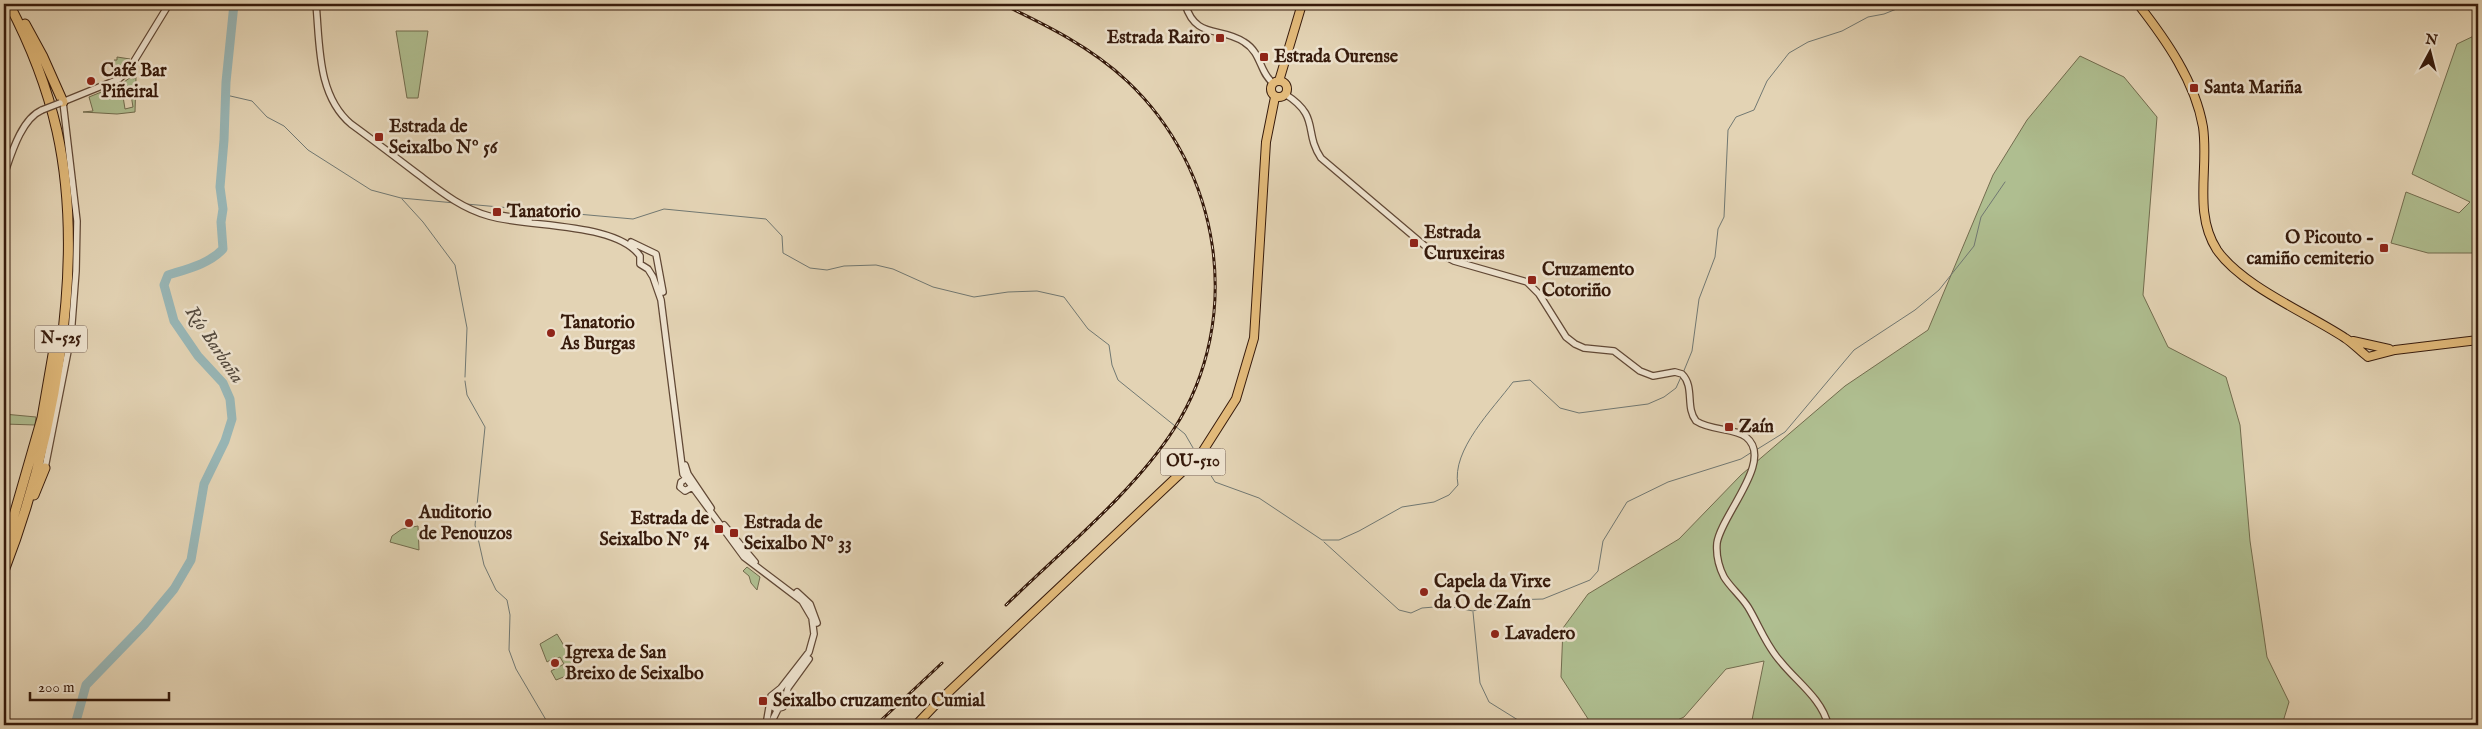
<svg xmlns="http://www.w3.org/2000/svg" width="2482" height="729" font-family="'IM FELL English',serif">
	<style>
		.green { fill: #afbe90; stroke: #726c4e }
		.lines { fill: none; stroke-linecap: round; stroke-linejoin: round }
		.stream { stroke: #717872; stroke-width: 1 }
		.river { stroke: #98b6b6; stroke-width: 9 }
		.minor-casing { stroke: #614835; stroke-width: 8 }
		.major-casing { stroke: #361a0b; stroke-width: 10 }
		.highway-casing { stroke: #361a0b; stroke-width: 11 }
		.minor { stroke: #ede2ce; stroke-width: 5.5 }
		.major { stroke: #e2ba7a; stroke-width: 8 }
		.highway { stroke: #e2ba7a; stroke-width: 9 }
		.rail-casing { stroke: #361a0b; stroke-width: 3 }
		.rail { stroke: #ede2ce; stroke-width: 1; stroke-dasharray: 4; stroke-linecap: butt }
		.minor-bridge-casing { stroke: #614835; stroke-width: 8; stroke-linecap: butt }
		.minor-bridge { stroke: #ede2ce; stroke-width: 5.5 }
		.poi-dot { fill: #8f2418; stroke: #ede2ce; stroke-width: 2 }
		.labels { text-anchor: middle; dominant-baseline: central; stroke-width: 5; stroke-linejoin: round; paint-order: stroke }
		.shield { fill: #ede2ce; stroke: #6d5646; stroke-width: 1 }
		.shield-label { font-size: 16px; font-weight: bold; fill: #361a0b }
		.poi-label { font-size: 18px; font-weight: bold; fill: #361a0b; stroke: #ede2ce; text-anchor: start }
		.water-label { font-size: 19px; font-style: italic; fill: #53493e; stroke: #ede2ce }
	</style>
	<rect width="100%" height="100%" fill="#e3d3b4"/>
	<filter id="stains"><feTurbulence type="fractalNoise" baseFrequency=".004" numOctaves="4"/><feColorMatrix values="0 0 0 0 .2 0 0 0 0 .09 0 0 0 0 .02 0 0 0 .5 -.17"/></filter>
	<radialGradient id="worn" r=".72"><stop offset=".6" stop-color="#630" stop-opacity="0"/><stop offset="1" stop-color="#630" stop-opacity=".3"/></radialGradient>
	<path class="green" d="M396,31H428L418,98H407Z
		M2478,34V253H2428L2391,243L2406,192L2459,213L2470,202L2412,174L2457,44Z
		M2080,56L2124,77L2157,117L2143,295L2168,347L2226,377L2240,425L2250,541L2267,657L2289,702L2282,725H1751L1764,661L1726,669L1684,717L1667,725H1592L1561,677L1563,628L1588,594L1679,539L1741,475L1845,386L1928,330L1993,175L2027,120Z
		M117,57L130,59L114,75V60H117Z
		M131,77L133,79L136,77L135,112L117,114L83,112L93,111L89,97L121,84L125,109L133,107L131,95L128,96L124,82Z
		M4,414L36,417L35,425L4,424Z
		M418,526L419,550L390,542L392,536L402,529Z
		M747,567L760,577L757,590L751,583L749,576L743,571Z
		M557,634L572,659L574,666H571L566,676L556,680L551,671L564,664L560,657L556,659L555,657L547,662L540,644Z"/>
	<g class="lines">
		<path class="stream" d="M226,95L252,101L267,117L284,126L308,150L371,190L401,198L455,203
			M402,199L423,222L455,265L467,328L465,377
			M466,204L633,219L664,209L766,219L782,236L783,253L810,268L827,270L844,266L876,265L893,269L933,287L974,297L1008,292L1037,291L1064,297L1088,329L1109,345L1112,365L1118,380L1185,434L1196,453
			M1683,373L1692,351L1699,299L1715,257L1718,229L1724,217L1728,130L1736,117L1754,110L1767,81L1789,53L1808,42L1842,31L1868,17L1884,14L1909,4
			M465,381L467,395L485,427L475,525L484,565L496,590L507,600L510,615L509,650L516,669L549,725
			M1756,450L1785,432L1854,350L1915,310L1939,290L1974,246L1981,217L2005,182
			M1200,458L1215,482L1259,498L1322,540H1339L1359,531L1402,507L1434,502L1449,495L1458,485C1451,450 1493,409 1513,382L1530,380L1560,408L1579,413L1648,404L1664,397L1676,388L1681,377
			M1324,542L1399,610L1411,613L1422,608L1447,606L1473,611L1511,600L1543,599L1590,580L1598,571L1603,541L1627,502L1668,482L1741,459L1752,452
			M1473,612L1480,683L1489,702L1526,725"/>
		<path class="river" d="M75,725L86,685L144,625L174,589L191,560L204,484L225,441L232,419L230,399L223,383L198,356L174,321L164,285L168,275C187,269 209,264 223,249L221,222L223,209L220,187L224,140L226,82L234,4"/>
		<defs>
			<path id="minor" d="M316,4C320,45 317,95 351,124C373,140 394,156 415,172C439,190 460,208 489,216C529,228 616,222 640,256V264L648,269L653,277L661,300L683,474L744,557L802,601L812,618L814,634L809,652L781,688L771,696L766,725
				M1185,4C1196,40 1220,26 1244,42C1262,53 1259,72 1273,83
				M1285,94C1321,117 1303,131 1321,158L1425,246L1454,261L1527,282L1539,294L1566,337L1575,344L1584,348L1614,351L1640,371L1653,376L1675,372L1682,374C1695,387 1685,407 1696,421C1711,431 1735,428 1746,437C1775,460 1721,515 1717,543C1716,554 1719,567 1724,577C1730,587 1741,596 1748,607C1759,625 1766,646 1781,662C1797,682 1822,699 1828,725
				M60,103L119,79L128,71L169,4
				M4,175C11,155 21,119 42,110
				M499,215L529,220
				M631,242L656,254L663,292
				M685,465L688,474L711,508
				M45,468L71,336L76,271L77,221L63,102
				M687,478L681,482L680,487L685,491L692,487
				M724,525L755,562
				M797,592L810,604L817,623
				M770,705L776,709L783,707L788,688L809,659
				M770,725L778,709"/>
			<path id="major" d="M2138,4C2166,40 2195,81 2203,127C2209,168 2193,213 2217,250C2242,286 2307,313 2345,338C2353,343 2360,351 2368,357L2395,350L2478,340
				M1271 89a8 8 0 1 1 16 0a8 8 0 1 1-16 0Z
				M1279,81L1302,4
				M2353,341L2389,349
				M916,725L937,703L1201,454L1236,399L1254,338L1266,142L1275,97"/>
			<path id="highway" d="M25,24L43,57L63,102
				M34,495L45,468
				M4,550L42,418L55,343
				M4,571C53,444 87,266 57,131C47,87 30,44 9,4"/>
		</defs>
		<use href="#minor" class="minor-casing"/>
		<use href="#major" class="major-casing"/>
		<use href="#highway" class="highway-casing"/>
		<use href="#minor" class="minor"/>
		<use href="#major" class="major"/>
		<use href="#highway" class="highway"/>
		<defs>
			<path id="rail" d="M1002,4C1046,25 1091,47 1127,81C1221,169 1245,318 1174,429C1134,492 1060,552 1006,605
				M876,725L942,663"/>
		</defs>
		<use href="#rail" class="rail-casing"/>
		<use href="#rail" class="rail"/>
		<defs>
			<path id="minor-bridge" d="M42,110L60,103"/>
		</defs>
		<use href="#minor-bridge" class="minor-bridge-casing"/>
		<use href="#minor-bridge" class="minor-bridge"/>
	</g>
	<g class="poi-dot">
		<rect x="1215" y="33" width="10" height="10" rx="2.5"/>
		<rect x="1259" y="52" width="10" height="10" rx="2.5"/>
		<circle cx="91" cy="81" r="5"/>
		<rect x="2189" y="83" width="10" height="10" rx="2.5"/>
		<rect x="374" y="132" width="10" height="10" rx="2.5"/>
		<rect x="492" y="207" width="10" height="10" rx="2.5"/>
		<rect x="1409" y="238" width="10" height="10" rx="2.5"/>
		<rect x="2379" y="243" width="10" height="10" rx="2.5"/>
		<rect x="1527" y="275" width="10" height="10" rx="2.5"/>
		<circle cx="551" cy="333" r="5"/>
		<rect x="1724" y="422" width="10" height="10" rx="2.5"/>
		<circle cx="409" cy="523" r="5"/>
		<rect x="714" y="524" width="10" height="10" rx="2.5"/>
		<rect x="729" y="528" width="10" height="10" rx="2.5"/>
		<circle cx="1424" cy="592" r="5"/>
		<circle cx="1495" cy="634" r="5"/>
		<circle cx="555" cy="663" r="5"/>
		<rect x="758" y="696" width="10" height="10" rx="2.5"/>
	</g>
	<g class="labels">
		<g class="shield">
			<rect x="35" y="325.5" width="52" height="27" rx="4"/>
			<rect x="1160.5" y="448.5" width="65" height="27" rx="4"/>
		</g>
		<g class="shield-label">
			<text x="61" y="339">N-525</text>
			<text x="1193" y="462">OU-510</text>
		</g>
		<g class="poi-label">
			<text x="1210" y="38" text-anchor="end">Estrada Rairo</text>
			<text x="1274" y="57">Estrada Ourense</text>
			<text x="101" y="71">Café Bar<tspan x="101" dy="21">Piñeiral</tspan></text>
			<text x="2204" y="88">Santa Mariña</text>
			<text x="389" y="127">Estrada de<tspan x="389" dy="21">Seixalbo Nº 56</tspan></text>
			<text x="507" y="212">Tanatorio</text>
			<text x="1424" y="233">Estrada<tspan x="1424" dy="21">Curuxeiras</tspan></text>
			<text x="2374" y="238" text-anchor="end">O Picouto -<tspan x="2374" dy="21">camiño cemiterio</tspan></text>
			<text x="1542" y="270">Cruzamento<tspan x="1542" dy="21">Cotoriño</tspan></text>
			<text x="561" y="323">Tanatorio<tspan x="561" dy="21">As Burgas</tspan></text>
			<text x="1739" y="427">Zaín</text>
			<text x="419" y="513">Auditorio<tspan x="419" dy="21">de Penouzos</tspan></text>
			<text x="709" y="519" text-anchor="end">Estrada de<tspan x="709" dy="21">Seixalbo Nº 54</tspan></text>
			<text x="744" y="523">Estrada de<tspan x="744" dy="21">Seixalbo Nº 33</tspan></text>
			<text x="1434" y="582">Capela da Virxe<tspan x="1434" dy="21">da O de Zaín</tspan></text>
			<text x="1505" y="634">Lavadero</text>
			<text x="565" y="653">Igrexa de San<tspan x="565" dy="21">Breixo de Seixalbo</tspan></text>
			<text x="773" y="701">Seixalbo cruzamento Cumial</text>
		</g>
		<g class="water-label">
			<text transform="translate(214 345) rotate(56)">Río Barbaña</text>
		</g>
	</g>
	<rect width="2482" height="729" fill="none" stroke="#e3d3b4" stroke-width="20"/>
	<rect x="5" y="5" width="2472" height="719" fill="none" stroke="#361a0b" stroke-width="2.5"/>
	<rect x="10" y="10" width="2462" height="709" fill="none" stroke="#361a0b"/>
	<g transform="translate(2430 52) rotate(7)" stroke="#ede2ce" stroke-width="4" paint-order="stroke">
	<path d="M0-4L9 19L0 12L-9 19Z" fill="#361a0b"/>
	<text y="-8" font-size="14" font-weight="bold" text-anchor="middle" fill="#361a0b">N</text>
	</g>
	<path d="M30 692v8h139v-8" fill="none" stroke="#361a0b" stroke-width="2.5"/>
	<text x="38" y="692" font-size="15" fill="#361a0b" stroke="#ede2ce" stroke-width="4" paint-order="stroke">200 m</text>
	<rect width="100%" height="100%" filter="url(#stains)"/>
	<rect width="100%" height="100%" fill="url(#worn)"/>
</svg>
